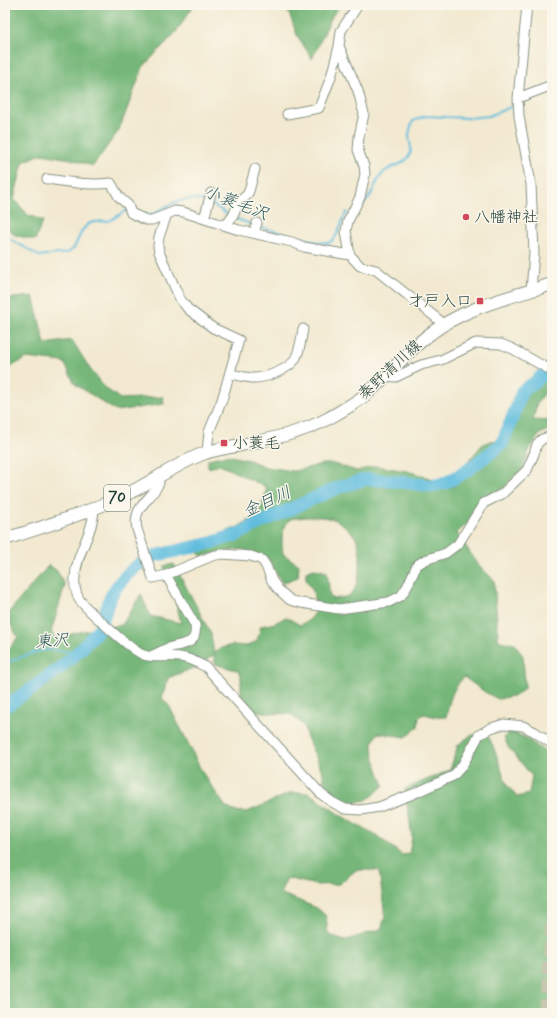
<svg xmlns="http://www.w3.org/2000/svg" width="557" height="1018" font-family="Mynerve,'Klee One',sans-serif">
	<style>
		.forest { fill: #76b779; stroke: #4a7a56; fill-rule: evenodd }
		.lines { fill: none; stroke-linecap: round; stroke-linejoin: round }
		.stream { stroke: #60bdde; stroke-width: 2 }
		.river { stroke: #60bdde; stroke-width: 13 }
		.highway-tunnel { stroke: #c8c7b1; stroke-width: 13; stroke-dasharray: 13 6; stroke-linecap: butt }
		.minor-casing { stroke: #889382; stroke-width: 11 }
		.major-casing { stroke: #889382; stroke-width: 14 }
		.minor { stroke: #fff; stroke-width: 9 }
		.major { stroke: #fff; stroke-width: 12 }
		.poi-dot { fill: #d1495b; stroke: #fbf7ec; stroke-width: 1.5 }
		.labels { text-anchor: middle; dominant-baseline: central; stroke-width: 3; stroke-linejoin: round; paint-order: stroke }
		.shield { fill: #fbf7ec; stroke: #61756b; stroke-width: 1 }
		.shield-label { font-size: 15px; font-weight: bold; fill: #1f3d34 }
		.poi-label { font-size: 16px; fill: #1f3d34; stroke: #fbf7ec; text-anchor: start }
		.street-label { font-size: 16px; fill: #1f3d34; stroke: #fbf7ec }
		.water-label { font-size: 17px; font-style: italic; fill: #2f5d5e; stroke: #fbf7ec }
	</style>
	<rect width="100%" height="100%" fill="#fbf7ec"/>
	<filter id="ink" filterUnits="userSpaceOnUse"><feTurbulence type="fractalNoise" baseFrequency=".025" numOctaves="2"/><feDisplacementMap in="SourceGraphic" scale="8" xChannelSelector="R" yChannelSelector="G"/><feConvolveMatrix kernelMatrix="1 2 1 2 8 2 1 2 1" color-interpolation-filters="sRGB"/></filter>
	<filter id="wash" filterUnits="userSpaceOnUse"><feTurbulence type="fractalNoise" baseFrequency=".012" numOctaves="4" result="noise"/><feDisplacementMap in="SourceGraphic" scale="16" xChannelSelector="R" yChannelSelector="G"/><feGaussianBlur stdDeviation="0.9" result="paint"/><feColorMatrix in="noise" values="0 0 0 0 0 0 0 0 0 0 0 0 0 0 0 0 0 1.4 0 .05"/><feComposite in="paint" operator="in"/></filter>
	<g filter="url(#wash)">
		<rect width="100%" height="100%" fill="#f2e9d0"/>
		<path class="forest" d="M5,5H194L176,32L143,67L119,130L93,166L71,159L41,154L23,162L14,199L28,215L43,221L35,240L15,235L5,226Z
			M279,5H341L332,16L312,59L297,35L289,13Z
			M33,296L45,344L72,340L90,369L104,387L120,399L163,397L164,404L116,411L75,384L64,362L26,358L11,367L5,368V299Z
			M547,373L552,377V384L537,403L533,420L552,421V425L550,429L540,434L530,448L522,470L457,533L480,567L494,580L498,637L499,641L515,644L523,656L525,687L517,695L498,699L485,692L464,677C451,690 450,700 446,717H437L424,714L419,717L418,727L406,737L378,733C376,736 373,740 373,744C372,754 380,776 384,785L374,795L366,800L354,802L335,797L325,787L323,773L306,735L304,726L301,723L291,714L268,713L256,711L248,705L241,696V674L236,670L215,664L214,655L198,666L168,678L162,698L169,706L186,739L202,772L225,806L233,811L247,812L291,793H309L340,815L380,838L402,855L409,854L412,837L405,789L450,770L458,745L471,735L488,736L493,746L507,785L517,797L529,794L532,776L508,747L504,737L510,731L526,738L552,757V1013H5V654L18,637L9,622V612L49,565L57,571L65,585L51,632L55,638L84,631L122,625L141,594L150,616L181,623L176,602L164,566L174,564L211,634L214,654L221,648L232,645L247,646L257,641L261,626L275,623L286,617L300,625C308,622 312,618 316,611L313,591L306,579V572L314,569L327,572L330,597L333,599C339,598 346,598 351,594C361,585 363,549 356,538C351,531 341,521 333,519C319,515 304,517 290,519C281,529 281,541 283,554L299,565L298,577L282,583L268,558L241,549L201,556L198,553L208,539L238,527L259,514L266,492V487L220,465L208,468V459L226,455L249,460L266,467L294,471L324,464H334L357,471L376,466L407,471L433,479L446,488L454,487L460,471L483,444L490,441L501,440L509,420L514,402ZM356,870H379L385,917L381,929L344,941L328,934L326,916L317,908L280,893L287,878L316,885L339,884Z"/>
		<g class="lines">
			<path class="stream" d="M531,99L552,91
				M211,204C219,208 223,212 230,216
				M359,208C374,198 372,185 383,173C391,165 405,166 410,154C413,147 409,143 409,136C409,131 411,126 413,121L425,116L468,118L489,116L513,106
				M144,214C154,217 159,210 167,206C178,200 194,197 205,201
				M234,218L253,225
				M259,227L318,242C321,242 324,243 327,243C338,242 341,220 347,212
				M5,236L39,256L68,253L74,248L82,231L87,225L93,222L109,221L127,210
				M5,663L36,652L46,650L79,652"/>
			<path class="river" d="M5,707C38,684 72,663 97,631C103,624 105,612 108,603C116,583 134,564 154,556L211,543L239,534L260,523L339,487L353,483L368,479L401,482L431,486L445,483L462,474L502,444L515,411L522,391L535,382L552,366"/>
		</g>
	</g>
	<g filter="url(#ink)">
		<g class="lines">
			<path class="highway-tunnel" d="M545,1013L552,924"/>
			<defs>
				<path id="minor" d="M358,5L341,31L339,46L358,91L364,114L359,137L358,150L364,166L365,174L360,197L348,221L346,231L350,255L360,266L376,270L444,324
					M527,5L518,98L519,116L531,184L534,253L531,291
					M518,98L552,85
					M287,114L319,108L331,77L339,46
					M47,179C68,182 90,186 111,183L119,197L128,205L131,213L146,220H152L175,211L183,212L239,230L292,242L304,247L350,255
					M167,214L159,237L158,246L159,252L180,299L188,309L213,328L239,340L222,400L209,432L207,452
					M204,219L211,193
					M226,225L233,216L239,202L247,195L249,191L255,169
					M254,233L257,223
					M230,374C238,375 247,378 255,378C266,378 286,370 293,362C300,354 301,339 303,329
					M385,376L396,377L421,365L441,360L476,343L501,344L513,349L552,371
					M157,477L159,483C150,502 132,506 137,529L153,578L166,575L212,556L221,554L251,556L262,560L266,566L272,581L278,589L290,600L301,603L339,609L389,602L401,596L407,587L417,565L425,560L446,553L458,544L484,503L502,494L527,470L534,454L537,444L542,439L552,436
					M94,507C94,533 76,552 75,578C74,584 76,593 79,599C85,608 133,652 144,655C155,659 168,655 180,657C189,658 198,663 206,667L321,794L332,802L345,809L361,810L379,807L413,794L453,776L462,766L479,735L491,728L504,724L523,726L535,732L552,744
					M153,655C158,653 163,650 168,648C183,643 198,646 195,625L166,575"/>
				<path id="major" d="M5,539C44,527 84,514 121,497C150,484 175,464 205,453C217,449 229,447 241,445C271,439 302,433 329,418C343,410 358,402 370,391C391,373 408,350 430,334C465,307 511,297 552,284"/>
			</defs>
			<use href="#minor" class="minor-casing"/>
			<use href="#major" class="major-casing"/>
			<use href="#minor" class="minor"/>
			<use href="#major" class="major"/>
		</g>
	</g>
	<g class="poi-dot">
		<circle cx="466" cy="217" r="4"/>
		<rect x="476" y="297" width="8" height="8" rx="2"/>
		<rect x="220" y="439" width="8" height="8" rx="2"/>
	</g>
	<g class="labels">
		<rect class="shield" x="104" y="485" width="26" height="26" rx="3"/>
		<g class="shield-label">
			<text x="117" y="498">70</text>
		</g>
		<g class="poi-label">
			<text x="474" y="217">八幡神社</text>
			<text x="472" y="301" text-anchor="end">才戸入口</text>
			<text x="232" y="443">小蓑毛</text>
		</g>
		<g class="street-label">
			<text transform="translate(390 370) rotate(-43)">秦野清川線</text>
		</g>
		<g class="water-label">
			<text transform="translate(236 203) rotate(21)">小蓑毛沢</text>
			<text transform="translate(267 502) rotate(-24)">金目川</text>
			<text transform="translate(52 641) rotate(-4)">東沢</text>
		</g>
	</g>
	<rect width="557" height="1018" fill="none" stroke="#fbf7ec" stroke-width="20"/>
</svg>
